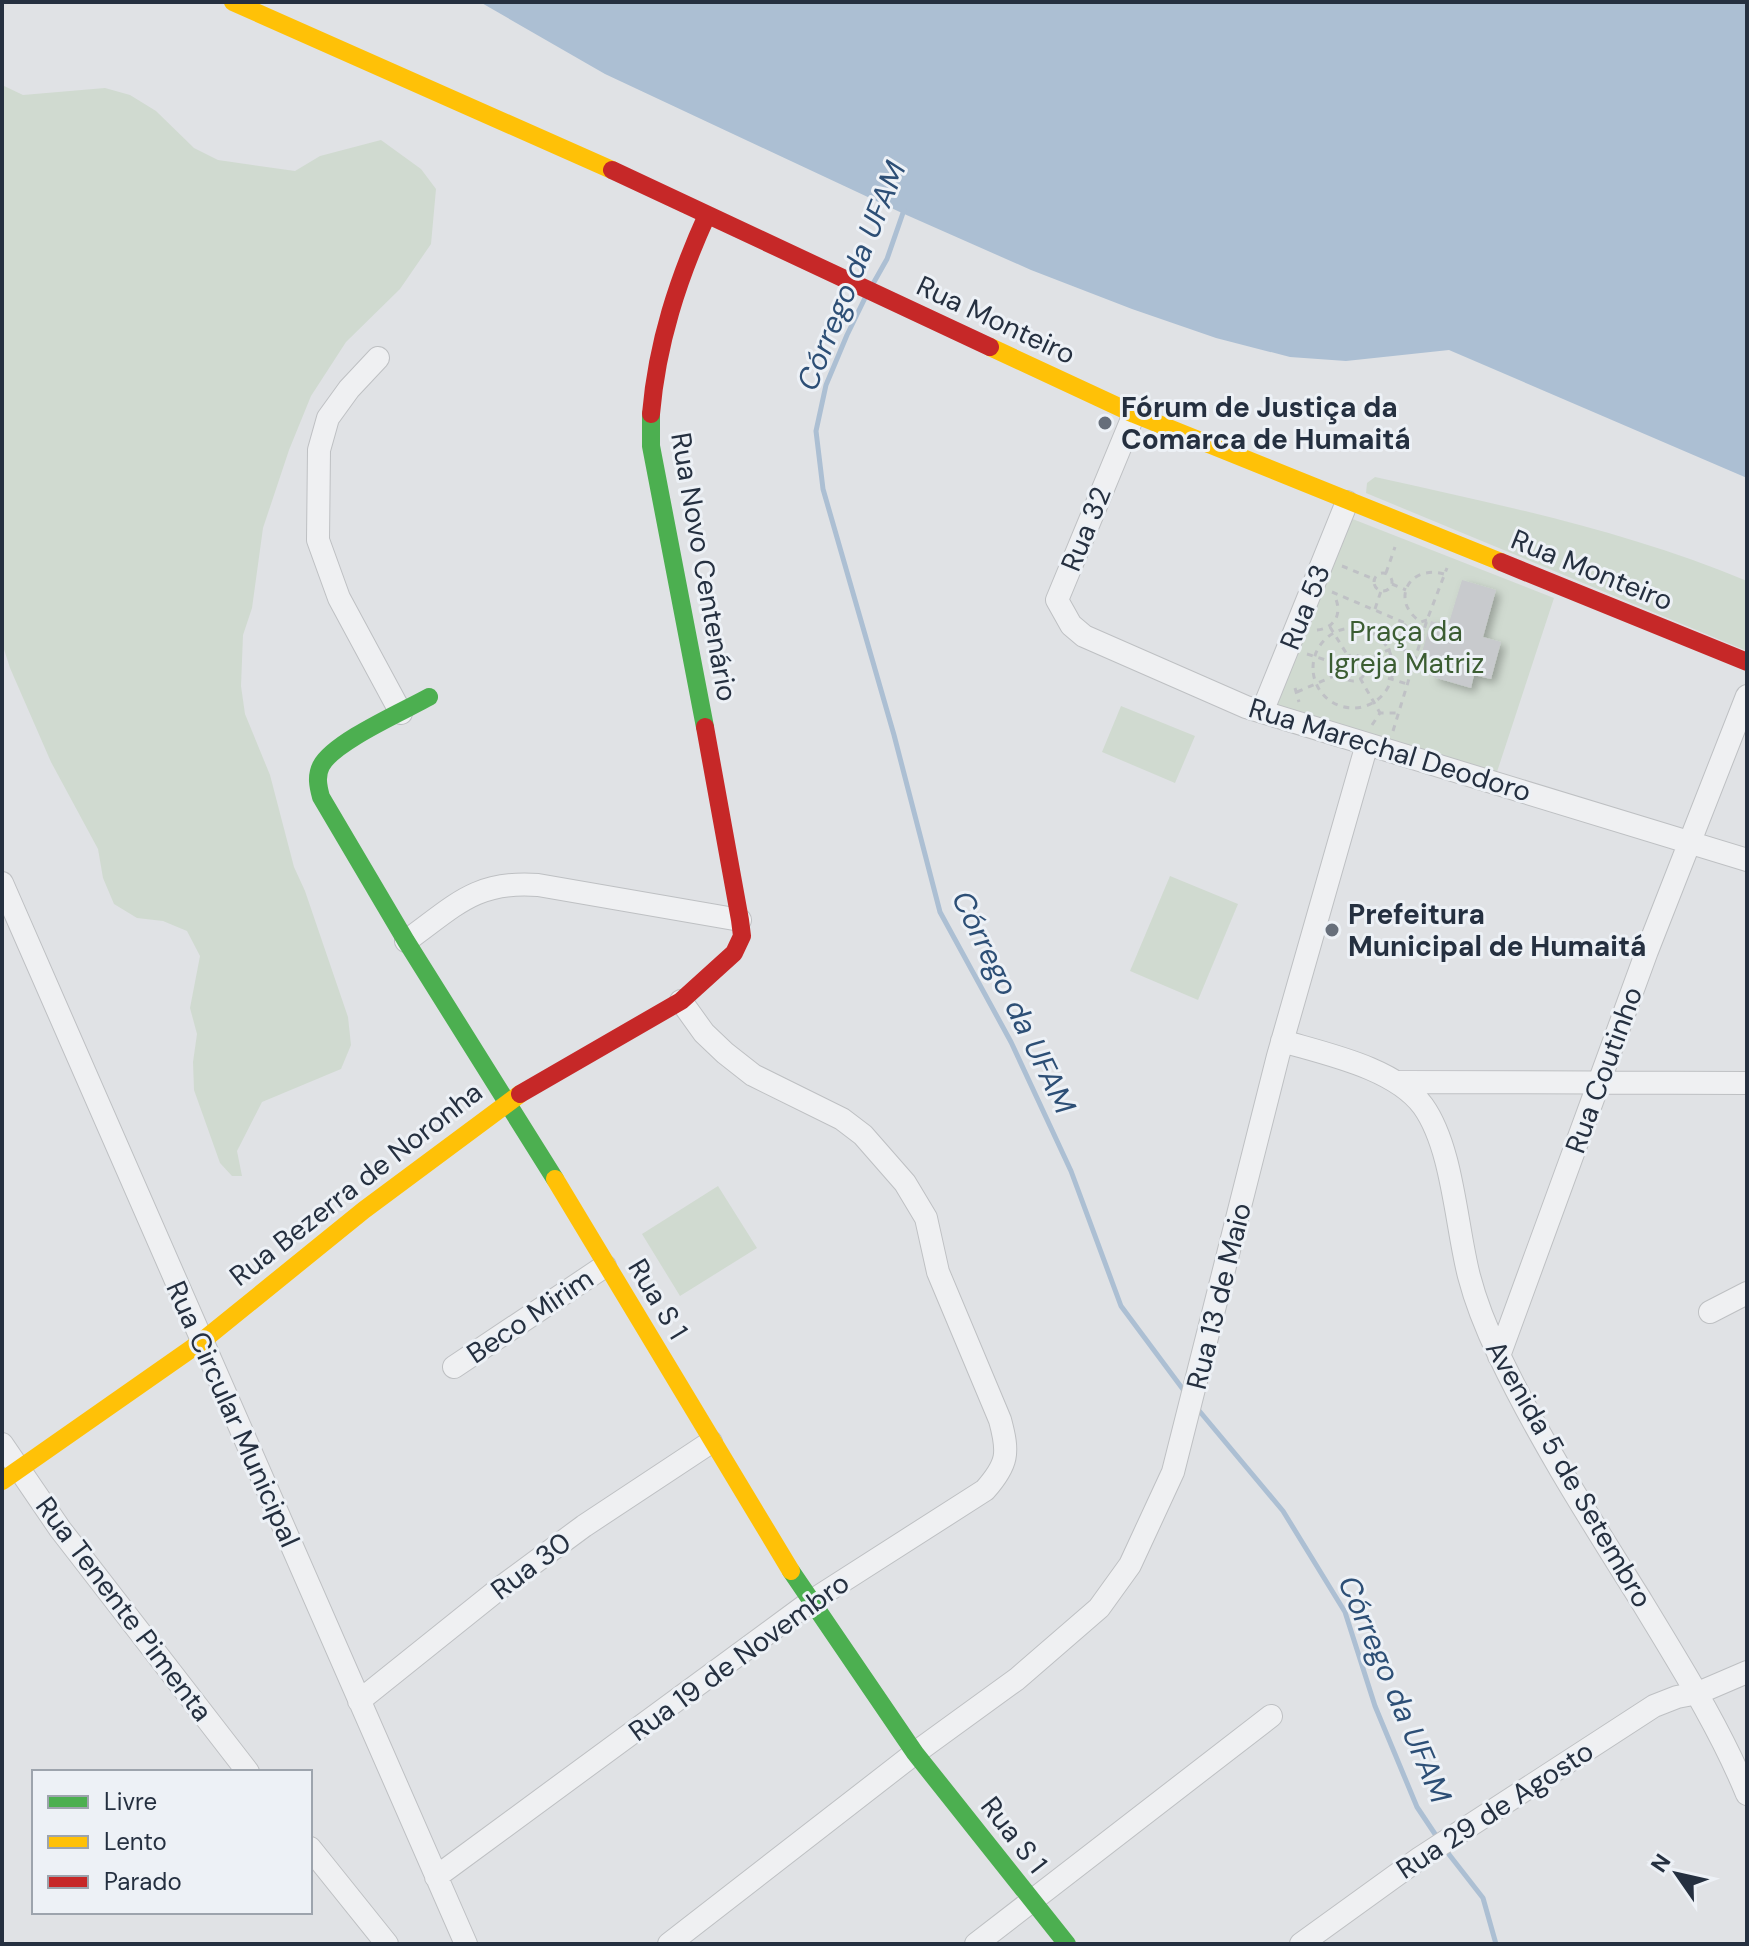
<svg xmlns="http://www.w3.org/2000/svg" width="1749" height="1946" font-family="'DM Sans',sans-serif">
	<style>
		.green { fill: #d0dad0 }
		.water { fill: #acbfd3 }
		.lines { fill: none; stroke-linecap: round; stroke-linejoin: round }
		.stream { stroke: #acbfd3; stroke-width: 5 }
		.building { fill: #c8cacd; filter: url(#shadow) }
		.street-casing { stroke: #bec0c3; stroke-width: 24 }
		.path { stroke: #bfc1c5; stroke-width: 3; stroke-dasharray: 6 6; stroke-linecap: butt }
		.street { stroke: #eff0f2; stroke-width: 22 }
		.fast { stroke: #4caf50; stroke-width: 18 }
		.slow { stroke: #ffc107; stroke-width: 18 }
		.jam { stroke: #c62828; stroke-width: 18 }
		.poi-dot { fill: #666e7a; stroke: #edf1f6; stroke-width: 3 }
		.labels { text-anchor: middle; dominant-baseline: central; stroke-width: 6; stroke-linejoin: round; paint-order: stroke }
		.street-label { font-size: 28px; fill: #253040; stroke: #edf1f6 }
		.poi-label { font-size: 28px; font-weight: bold; fill: #253040; stroke: #edf1f6; text-anchor: start }
		.park-label { font-size: 28px; fill: #3b5d32; stroke: #edf1f6 }
		.water-label { font-size: 30px; font-style: italic; fill: #2d4f76; stroke: #edf1f6 }
	</style>
	<defs>
		<filter id="shadow"><feDropShadow dx="4.5" dy="4.5" stdDeviation="4" flood-color="#0004"/></filter>
	</defs>
	<rect width="100%" height="100%" fill="#e0e2e5"/>
	<path class="green" d="M2,85L23,95L105,88L130,95L156,111L194,148L218,160L295,171L320,156L381,140L421,169L436,189L431,244L400,289L346,342L311,396L289,450L263,528L252,608L243,635L241,686L245,714L270,775L294,867L305,891L348,1017L351,1045L341,1069L262,1102L237,1151L242,1176H232L220,1163L194,1090L193,1062L197,1034L190,1008L200,956L187,931L163,921L137,918L114,904L103,878L98,849L51,762L10,668L2,643Z
		M1375,477C1501,505 1627,531 1747,581V651L1366,493L1367,483Z
		M1350,518L1554,598L1495,778L1273,710Z
		M1121,706L1195,736L1175,783L1102,752Z
		M1170,876L1238,904L1198,1000L1130,971Z
		M718,1186L757,1248L680,1296L642,1234Z"/>
	<path class="water" d="M480,2H1747V478L1449,350L1346,361L1290,357L1216,338L1132,309L1031,270L902,213L605,74Z"/>
	<g class="lines">
		<path class="stream" d="M874,282L887,259L904,210
			M865,298L847,335L826,385L816,431L823,489L894,735L940,912L1011,1042L1071,1171L1121,1306L1185,1392
			M1196,1407L1283,1511L1345,1612L1375,1706L1417,1807L1439,1840
			M1444,1848L1483,1898L1496,1944"/>
	</g>
	<path class="building" d="M1462,580L1496,590L1483,637L1501,642L1491,679L1474,675L1471,688L1433,677L1437,664L1420,659L1431,621L1448,626Z"/>
	<g class="lines">
		<defs>
			<path id="street" d="M378,358L349,389L328,418L319,450L318,540L339,598L401,713
				M1134,414L1057,600L1071,625L1084,636L1246,707L1747,860
				M1262,712L1347,502
				M2,883L466,1944
				M406,941C454,907 475,880 538,885L740,920
				M1282,1041C1326,1054 1395,1068 1423,1106C1453,1148 1456,1226 1469,1276C1476,1303 1487,1330 1499,1355C1540,1441 1592,1522 1642,1602C1680,1665 1719,1726 1747,1794
				M1399,1082L1747,1083
				M1710,1312L1747,1293
				M1499,1356L1647,951L1747,696
				M454,1367L605,1266
				M2,1444L60,1529L248,1772
				M359,1701L500,1588L584,1526L711,1442
				M310,1848L387,1944
				M436,1877L810,1602L985,1490C1008,1464 1009,1453 1000,1420L938,1272L926,1218L905,1183L863,1135L842,1119L753,1075L725,1053L704,1033L681,1001
				M669,1944L915,1753L1017,1679L1099,1608L1130,1565L1173,1472L1278,1056L1367,744
				M976,1944L1271,1716
				M1301,1944L1420,1858L1654,1706L1677,1697L1698,1693L1747,1672"/>
		</defs>
		<use href="#street" class="street-casing"/>
		<path class="path" d="M1342,566L1374,579
			M1374 582a9 9 0 1 1 18 0a9 9 0 1 1-18 0Z
			M1386,573L1395,547
			M1392,584L1406,590
			M1332,592L1424,631
			M1375,609L1381,591
			M1427,620L1421,622C1389,601 1409,564 1444,574
			M1406,624C1395,639 1400,651 1416,658
			M1330,627L1348,656
			M1313 668a40 40 0 1 1 80 0a40 40 0 1 1-80 0Z
			M1317,630C1336,628 1343,612 1334,595
			M1307,654L1341,665
			M1340 668a13 13 0 1 1 26 0a13 13 0 1 1-26 0Z
			M1363,661L1400,645
			M1365,671L1407,684
			M1360,678L1380,713
			M1295,688L1299,702
			M1297,692L1341,673
			M1372,725L1380,713H1397
			M1393,731L1427,620L1447,568"/>
		<use href="#street" class="street"/>
		<path class="fast" d="M651,414V446L705,727
			M429,697C404,711 333,742 321,766C316,776 318,786 321,797L406,941L555,1179
			M791,1571L915,1753L1067,1944"/>
		<path class="slow" d="M233,2L612,170
			M990,347L1134,414L1501,562
			M555,1179L791,1571
			M2,1481L201,1342L364,1210L520,1094"/>
		<path class="jam" d="M612,170L990,347
			M651,414C657,343 678,279 707,215
			M1501,562L1747,662
			M520,1094L681,1001L734,953L742,936L740,920L705,727"/>
	</g>
	<g class="poi-dot">
		<circle cx="1105" cy="423" r="8"/>
		<circle cx="1332" cy="930" r="8"/>
	</g>
	<g class="labels">
		<g class="street-label">
			<text transform="translate(996 320) rotate(25)">Rua Monteiro</text>
			<text transform="translate(1086 529) rotate(-68)">Rua 32</text>
			<text transform="translate(704 567) rotate(80)">Rua Novo Centenário</text>
			<text transform="translate(1592 570) rotate(22)">Rua Monteiro</text>
			<text transform="translate(1305 607) rotate(-68)">Rua 53</text>
			<text transform="translate(1390 750) rotate(17)">Rua Marechal Deodoro</text>
			<text transform="translate(1604 1070) rotate(-70)">Rua Coutinho</text>
			<text transform="translate(356 1184) rotate(-38)">Rua Bezerra de Noronha</text>
			<text transform="translate(1219 1296) rotate(-76)">Rua 13 de Maio</text>
			<text transform="translate(658 1299) rotate(59)">Rua S 1</text>
			<text transform="translate(530 1316) rotate(-34)">Beco Mirim</text>
			<text transform="translate(233 1414) rotate(66)">Rua Circular Municipal</text>
			<text transform="translate(1569 1474) rotate(60)">Avenida 5 de Setembro</text>
			<text transform="translate(531 1566) rotate(-37)">Rua 30</text>
			<text transform="translate(124 1609) rotate(53)">Rua Tenente Pimenta</text>
			<text transform="translate(739 1657) rotate(-36)">Rua 19 de Novembro</text>
			<text transform="translate(1495 1810) rotate(-33)">Rua 29 de Agosto</text>
			<text transform="translate(1014 1835) rotate(52)">Rua S 1</text>
		</g>
		<g class="poi-label">
			<text x="1121" y="407">Fórum de Justiça da<tspan x="1121" dy="32">Comarca de Humaitá</tspan></text>
			<text x="1348" y="914">Prefeitura<tspan x="1348" dy="32">Municipal de Humaitá</tspan></text>
		</g>
		<g class="park-label">
			<text x="1406" y="631">Praça da<tspan x="1406" dy="32">Igreja Matriz</tspan></text>
		</g>
		<g class="water-label">
			<text transform="translate(851 276) rotate(-68)">Córrego da UFAM</text>
			<text transform="translate(1014 1002) rotate(64)">Córrego da UFAM</text>
			<text transform="translate(1395 1689) rotate(67)">Córrego da UFAM</text>
		</g>
	</g>
	<rect width="1749" height="1946" fill="none" stroke="#253040" stroke-width="8"/>
	<rect x="32" y="1770" width="280" height="144" fill="#edf1f6" stroke="#9da4ad" stroke-width="2"/>
	<rect x="48" y="1796" width="40" height="12" fill="#4caf50" stroke="#9da4ad" stroke-width="2"/>
	<text x="104" y="1810" font-size="24" fill="#253040">Livre</text>
	<rect x="48" y="1836" width="40" height="12" fill="#ffc107" stroke="#9da4ad" stroke-width="2"/>
	<text x="104" y="1850" font-size="24" fill="#253040">Lento</text>
	<rect x="48" y="1876" width="40" height="12" fill="#c62828" stroke="#9da4ad" stroke-width="2"/>
	<text x="104" y="1890" font-size="24" fill="#253040">Parado</text>
	<g transform="translate(1677 1874) rotate(304)" stroke="#edf1f6" stroke-width="6" paint-order="stroke">
	<path d="M0-6L14 30L0 20L-14 30Z" fill="#253040"/>
	<text y="-12" font-size="22" font-weight="bold" text-anchor="middle" fill="#253040">N</text>
	</g>
</svg>
